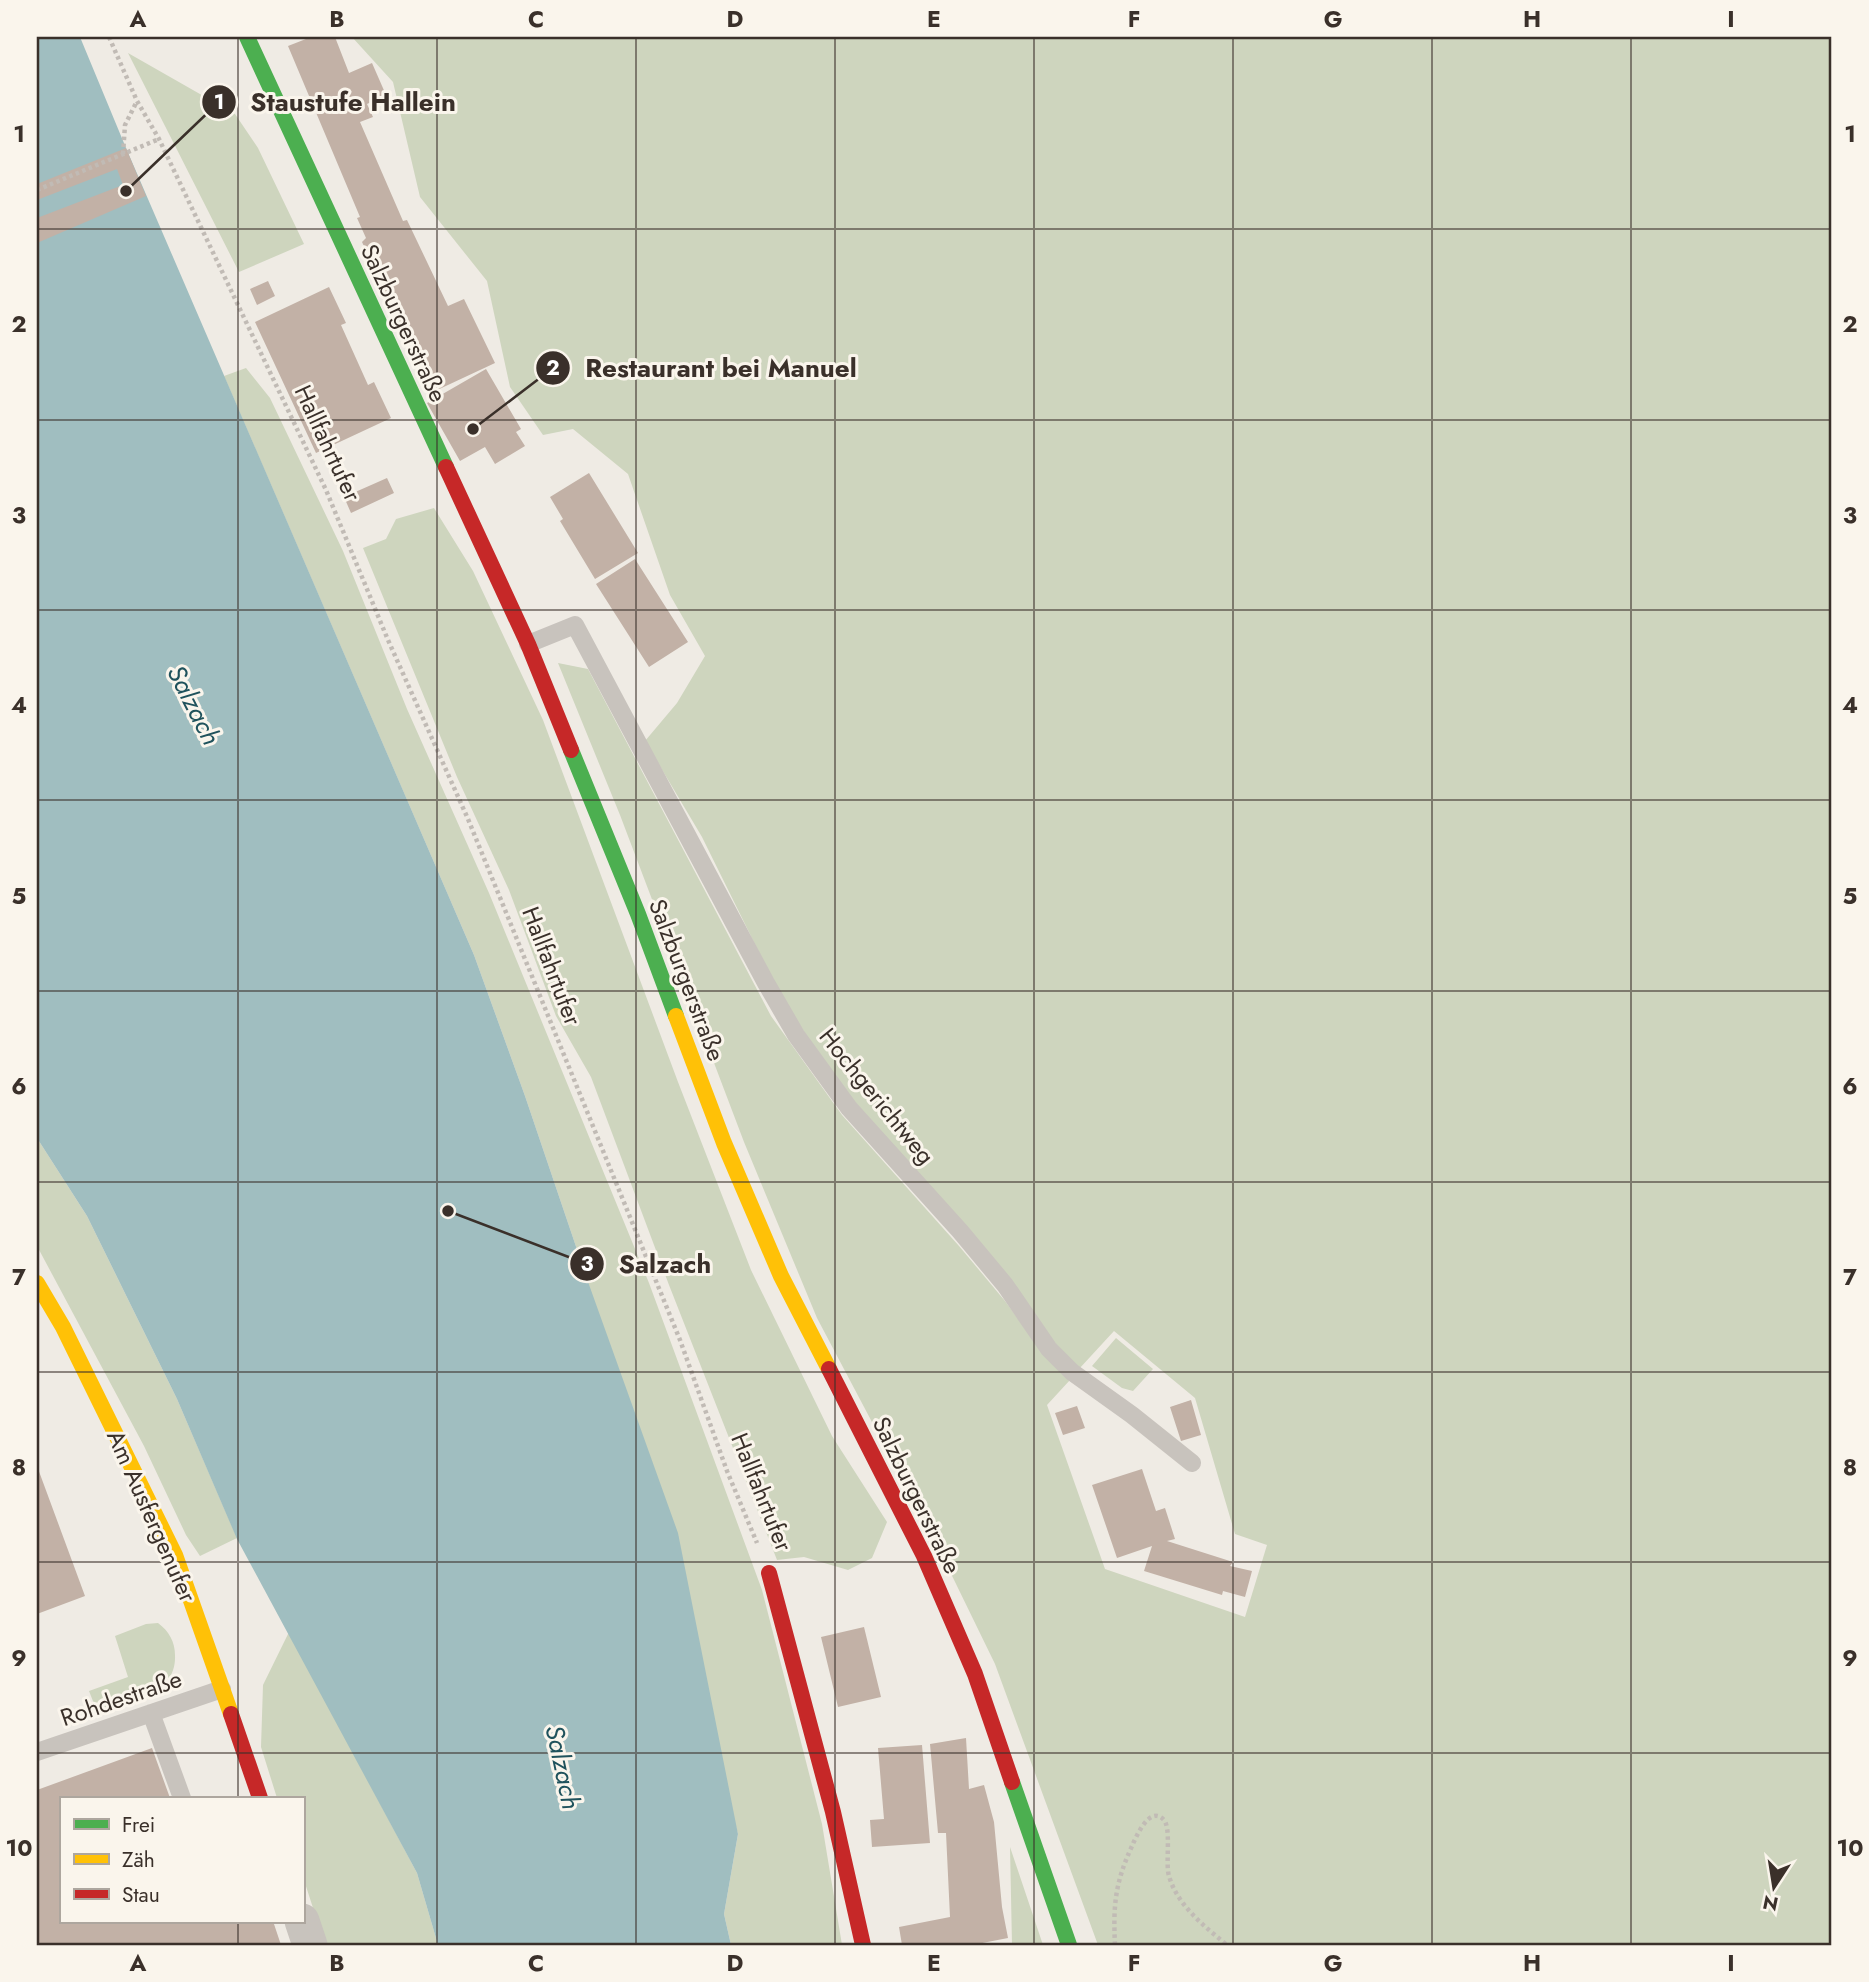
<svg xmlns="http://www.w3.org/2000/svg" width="1869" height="1982" font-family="Jost,sans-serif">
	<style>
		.green { fill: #ced5be }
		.water { fill: #a0bec0 }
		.building { fill: #c2b1a6 }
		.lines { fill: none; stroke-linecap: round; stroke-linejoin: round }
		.path { stroke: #c1bbb5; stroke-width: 4.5; stroke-dasharray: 3.5 3.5; stroke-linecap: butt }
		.lane { stroke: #c8c3bd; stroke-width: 18 }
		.street { stroke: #c8c3bd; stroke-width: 35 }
		.fast { stroke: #4caf50; stroke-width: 16 }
		.slow { stroke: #ffc107; stroke-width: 16 }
		.jam { stroke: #c62828; stroke-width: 16 }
		.grid { fill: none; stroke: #3a302a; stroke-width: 2; stroke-opacity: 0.55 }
		.labels { text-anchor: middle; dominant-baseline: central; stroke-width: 6; stroke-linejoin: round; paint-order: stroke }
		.street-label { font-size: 24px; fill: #3a302a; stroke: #faf5ec }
		.water-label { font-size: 26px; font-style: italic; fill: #1f525c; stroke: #faf5ec }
		.leader { fill: none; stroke: #3a302a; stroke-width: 2.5 }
		.callout-dot { fill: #3a302a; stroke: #faf5ec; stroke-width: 2.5 }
		.mark-label { font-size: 21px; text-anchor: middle; font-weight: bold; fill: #fff }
		.callout-label { font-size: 26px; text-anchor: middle; font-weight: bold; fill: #3a302a; stroke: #faf5ec; stroke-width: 6; stroke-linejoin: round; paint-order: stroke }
		.neatline { fill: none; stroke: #3a302a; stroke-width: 2.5 }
		.grid-label { font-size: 23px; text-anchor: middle; font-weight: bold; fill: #3a302a }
	</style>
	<rect width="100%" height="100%" fill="#efebe4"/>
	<path class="green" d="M352,37H1832V1945H1098L995,1664L938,1547L817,1318L744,1142L620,815L558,663L588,669L771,1016L842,1115L959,1246L1005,1301L1046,1357L1070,1380L1047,1405L1105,1569L1245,1617L1267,1545L1235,1534L1195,1398L1114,1331L1079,1369L1047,1334L976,1238L854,1101L816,1050L779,993L702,837L645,741L677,703L705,656L670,595L628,474L573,429L543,435L510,387L487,281L420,197L393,82Z
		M128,53L235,114L258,148L304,244L239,272Z
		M246,368L270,398L343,551L407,709L489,893L649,1283L762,1590L822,1824L842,1945H731L724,1914L738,1834L587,1279L525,1096L474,955L224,376Z
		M434,508L473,571L543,720L678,1082L751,1270L832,1436L887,1522L872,1558L848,1570L804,1557L777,1560L669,1285L591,1077L556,1016L509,890L457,777L363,548L386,539L396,519Z
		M37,1138L87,1216L177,1399L237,1538L200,1556L186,1535L144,1446L37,1246Z
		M1116,1338L1153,1369L1133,1391L1122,1388L1092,1366Z
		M158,1623C169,1631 175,1642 175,1655C177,1696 127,1705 98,1714L89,1691L128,1677L115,1636L146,1624Z
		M289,1632L417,1873L438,1945H325L303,1877V1798H277L261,1747L263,1685Z
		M1010,1847L1043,1945H1012Z"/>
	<path class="water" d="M37,37H80L126,148L474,955L525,1096L587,1279L678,1533L738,1834L724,1914L731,1945H438L417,1873L237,1539L177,1399L87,1216L37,1138Z"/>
	<path class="building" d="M311,37H335L349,73L372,63L386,95L367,104L373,117L360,122L403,221L407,220L448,306L464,299L495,363L433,392L362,242L366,238L357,218L360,217L288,46Z
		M126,148L146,196L37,243V218L123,185L117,169L37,200V184Z
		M268,281L275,296L257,305L250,289Z
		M329,287L346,323L341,325L368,385L374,382L391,418L316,453L255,322Z
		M486,369L521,429L516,432L525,446L495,464L485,447L460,461L427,403Z
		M589,473L638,553L595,579L560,521L563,519L550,497Z
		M387,478L394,493L351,513L344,497Z
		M635,559L688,642L649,667L596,584Z
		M1191,1400L1201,1435L1181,1441L1170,1407Z
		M1077,1406L1085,1428L1063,1435L1055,1413Z
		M37,1466L85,1596L37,1614Z
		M1142,1469L1156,1511L1165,1508L1175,1539L1167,1541L1233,1562L1230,1566L1252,1571L1245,1597L1223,1591L1222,1595L1144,1571L1152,1546L1117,1558L1092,1485Z
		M864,1627L881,1697L838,1707L821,1637Z
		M966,1738L969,1789L984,1785L994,1822L1002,1907L1008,1938L972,1945H902L899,1927L950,1917L946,1833H938L930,1744Z
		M922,1745L930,1843L872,1847L870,1820L884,1819L878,1748Z
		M152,1748L170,1798H61V1921H273L281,1945H37V1790Z"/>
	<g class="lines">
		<path class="path" d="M109,37L137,101L159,139L326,490L388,640L468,819L680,1340L727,1471L757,1543
			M123,154L125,125L137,101
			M37,190L159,139
			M1115,1945C1113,1906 1115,1883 1132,1846C1136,1837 1149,1806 1163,1819C1172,1826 1165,1864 1169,1876C1177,1905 1205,1927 1227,1945"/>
		<path class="lane" d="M528,644L575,625L766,983L796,1035L849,1108L960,1231L1005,1285L1049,1349L1072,1372L1132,1415L1192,1463
			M151,1713L182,1798
			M37,1752L222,1689"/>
		<path class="street" d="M302,1921L310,1945"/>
		<path class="fast" d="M247,37L446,467
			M571,750L638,914L676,1016
			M1012,1782L1069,1945"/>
		<path class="slow" d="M676,1016L724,1143L781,1276L829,1369
			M37,1283L63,1327L175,1555L231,1714"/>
		<path class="jam" d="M446,467L528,644L571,750
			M829,1369L924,1556L975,1674L1012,1782
			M769,1573L833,1812L863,1945
			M231,1714L260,1798"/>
	</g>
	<path class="grid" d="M238,37V1798M437,37V1945M636,37V1945M835,37V1945M1034,37V1945M1233,37V1945M1432,37V1945M1631,37V1945M37,229H1832M37,420H1832M37,610H1832M37,800H1832M37,991H1832M37,1182H1832M37,1372H1832M37,1562H1832M37,1753H1832M238,1921V1945"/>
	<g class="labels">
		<g class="street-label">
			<text transform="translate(404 323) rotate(65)">Salzburgerstraße</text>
			<text transform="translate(328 443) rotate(65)">Hallfahrtufer</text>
			<text transform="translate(552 966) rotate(69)">Hallfahrtufer</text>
			<text transform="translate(687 980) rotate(69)">Salzburgerstraße</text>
			<text transform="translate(877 1096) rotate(51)">Hochgerichtweg</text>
			<text transform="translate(762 1492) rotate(68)">Hallfahrtufer</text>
			<text transform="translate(917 1495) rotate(64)">Salzburgerstraße</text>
			<text transform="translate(152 1516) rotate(66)">Am Ausfergenufer</text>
			<text transform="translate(121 1698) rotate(-19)">Rohdestraße</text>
		</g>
		<g class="water-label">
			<text transform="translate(194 705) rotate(63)">Salzach</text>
			<text transform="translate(563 1767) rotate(78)">Salzach</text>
		</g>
	</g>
	<path class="leader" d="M126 191L219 102M473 429L553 368M448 1211L587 1264"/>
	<g class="callout-dot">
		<circle cx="126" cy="191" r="7"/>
		<circle cx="473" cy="429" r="7"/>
		<circle cx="448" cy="1211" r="7"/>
		<circle cx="219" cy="102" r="18"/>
		<circle cx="553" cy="368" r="18"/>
		<circle cx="587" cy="1264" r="18"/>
	</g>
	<g class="mark-label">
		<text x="219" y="109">1</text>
		<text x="553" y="375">2</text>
		<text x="587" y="1271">3</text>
	</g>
	<g class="callout-label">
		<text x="353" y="111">Staustufe Hallein</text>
		<text x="721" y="377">Restaurant bei Manuel</text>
		<text x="665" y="1273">Salzach</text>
	</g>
	<rect width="1869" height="1982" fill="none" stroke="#faf5ec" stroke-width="77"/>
	<rect x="60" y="1797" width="245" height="126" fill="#faf5ec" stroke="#ada69e" stroke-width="2"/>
	<rect x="74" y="1819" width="35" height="10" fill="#4caf50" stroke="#ada69e" stroke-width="2"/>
	<text x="122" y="1832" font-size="21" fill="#3a302a">Frei</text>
	<rect x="74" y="1854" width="35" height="10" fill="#ffc107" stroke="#ada69e" stroke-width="2"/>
	<text x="122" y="1867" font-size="21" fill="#3a302a">Zäh</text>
	<rect x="74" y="1889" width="35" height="10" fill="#c62828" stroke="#ada69e" stroke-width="2"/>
	<text x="122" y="1902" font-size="21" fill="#3a302a">Stau</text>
	<g transform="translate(1774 1887) rotate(192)" stroke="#faf5ec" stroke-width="5" paint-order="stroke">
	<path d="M0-5L12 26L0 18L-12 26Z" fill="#3a302a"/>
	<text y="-10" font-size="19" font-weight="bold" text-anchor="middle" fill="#3a302a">N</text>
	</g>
	<rect x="38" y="38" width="1792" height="1906" class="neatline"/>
	<g class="grid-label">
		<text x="138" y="27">A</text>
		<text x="337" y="27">B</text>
		<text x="536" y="27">C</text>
		<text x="735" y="27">D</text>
		<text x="934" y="27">E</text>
		<text x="1134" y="27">F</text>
		<text x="1333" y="27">G</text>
		<text x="1532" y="27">H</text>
		<text x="1731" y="27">I</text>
		<text x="19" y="142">1</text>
		<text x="1850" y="142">1</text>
		<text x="19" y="332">2</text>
		<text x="1850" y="332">2</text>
		<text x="19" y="523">3</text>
		<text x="1850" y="523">3</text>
		<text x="19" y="713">4</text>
		<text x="1850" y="713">4</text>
		<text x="19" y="904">5</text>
		<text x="1850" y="904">5</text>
		<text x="19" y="1094">6</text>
		<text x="1850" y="1094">6</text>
		<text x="19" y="1285">7</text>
		<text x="1850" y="1285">7</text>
		<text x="19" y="1475">8</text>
		<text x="1850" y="1475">8</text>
		<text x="19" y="1666">9</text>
		<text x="1850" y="1666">9</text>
		<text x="19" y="1856">10</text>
		<text x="1850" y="1856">10</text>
		<text x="138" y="1971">A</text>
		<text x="337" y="1971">B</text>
		<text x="536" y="1971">C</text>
		<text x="735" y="1971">D</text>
		<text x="934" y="1971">E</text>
		<text x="1134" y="1971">F</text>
		<text x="1333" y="1971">G</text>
		<text x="1532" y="1971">H</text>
		<text x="1731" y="1971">I</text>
	</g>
</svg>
